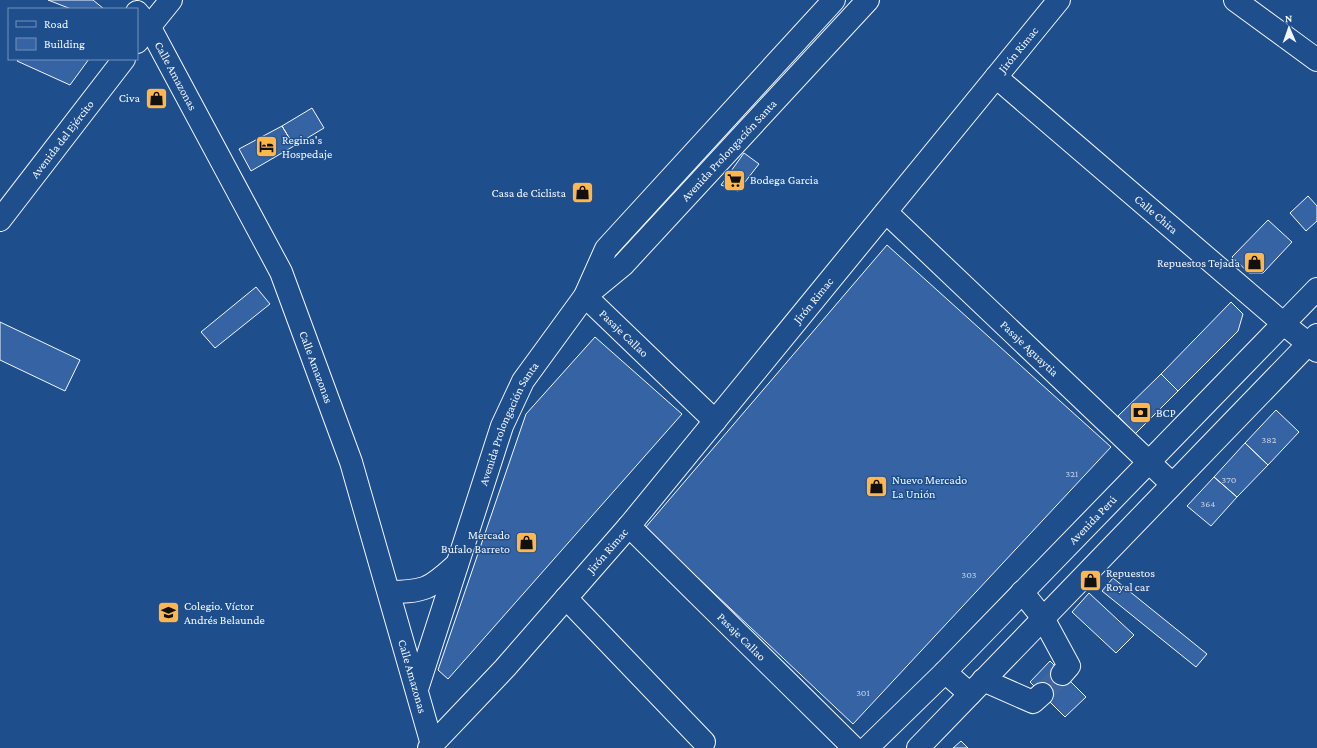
<svg xmlns="http://www.w3.org/2000/svg" width="1317" height="748" font-family="'Crimson Pro',serif">
	<style>
		.building { fill: #3563a3; stroke: #f2f6ff }
		.lines { fill: none; stroke-linecap: round; stroke-linejoin: round }
		.minor-tunnel { stroke: #3f679d; stroke-width: 22; stroke-dasharray: 22 11; stroke-linecap: butt }
		.minor-casing { stroke: #f2f6ff; stroke-width: 24 }
		.major-casing { stroke: #f2f6ff; stroke-width: 24 }
		.minor { stroke: #1f4e8c; stroke-width: 22 }
		.major { stroke: #1f4e8c; stroke-width: 22 }
		.labels { text-anchor: middle; dominant-baseline: central; stroke-width: 3; stroke-linejoin: round; paint-order: stroke }
		.number-label { font-size: 10px; fill: #c3d1e8 }
		.street-label { font-size: 12px; fill: #f2f6ff; stroke: #1f4e8c }
		.poi-label { font-size: 12px; fill: #f2f6ff; stroke: #1f4e8c; text-anchor: start }
	</style>
	<rect width="100%" height="100%" fill="#1f4e8c"/>
	<path class="building" d="M48,0H93L104,9H71Z
		M19,59H89L70,85L17,61Z
		M312,108L324,128L294,146L282,126Z
		M282,126L294,146L251,171L239,149Z
		M744,153L759,164L738,191L721,185Z
		M1308,196L1317,206V221L1306,231L1290,213Z
		M1268,220L1292,242L1263,273H1249L1232,257Z
		M887,245L1111,447L853,724L645,528Z
		M256,287L270,304L215,348L201,332Z
		M1231,302L1243,314L1238,331L1178,391L1161,374Z
		M0,322L80,360L65,391L0,360Z
		M595,337L682,414L448,679L438,670L526,414Z
		M1161,374L1178,391L1135,434L1118,416Z
		M1276,410L1299,432L1268,465L1245,443Z
		M1245,443L1268,465L1237,497L1214,477Z
		M1214,477L1237,497L1211,526L1187,506Z
		M1113,578L1207,654L1196,667L1102,591Z
		M1089,593L1134,635L1116,653L1072,612Z
		M1050,661L1086,697L1065,717L1030,682Z
		M961,741L968,748H953Z"/>
	<g class="lines">
		<path class="minor-tunnel" d="M1042,694L1062,674"/>
		<defs>
			<g id="minor">
				<path d="M1235,0L1317,60"/>
				<path id="s1" d="M137,12L149,26L281,272L351,462L433,748"/>
				<path d="M137,42L171,0"/>
				<path id="s2" d="M996,77L1284,324L1317,351"/>
				<path id="s3" d="M886,212L1172,484"/>
				<path id="s4" d="M0,220L124,59"/>
				<path id="s5" d="M589,293L623,265L868,0"/>
				<path id="s6" d="M585,296L715,421"/>
				<path id="s7" d="M629,526L854,748"/>
				<path d="M389,592C401,592 415,592 427,587C438,582 448,572 457,564"/>
				<path d="M1022,592L1043,618L1069,666L1062,674"/>
				<path d="M566,598L704,742"/>
				<path d="M945,672L970,694"/>
				<path d="M983,680L1033,702L1042,694"/>
				<path id="s8" d="M417,689L502,426L523,381L585,296L606,249L834,0"/>
				<path id="s9" d="M429,748L505,668L629,526L1059,0"/>
			</g>
			<g id="major">
				<path id="s10" d="M867,748L945,672L1317,289"/>
				<path d="M918,748L1317,335"/>
			</g>
		</defs>
		<use href="#minor" class="minor-casing"/>
		<use href="#major" class="major-casing"/>
		<use href="#minor" class="minor"/>
		<use href="#major" class="major"/>
	</g>
	<defs>
		<symbol id="shop-square" viewBox="-11 -11 22 22"><rect x="-9" y="-9" width="18" height="18" rx="4" fill="#ffb74d" stroke="#1f4e8c"/><path d="M-5-2.5h2.3a2.7 3.5 0 0 1 5.4 0H5L5.5 6h-11ZM-1.5-2.5h3a1.5 2.3 0 0 0-3 0Z" fill="#111"/></symbol>
		<symbol id="hotel-square" viewBox="-11 -11 22 22"><rect x="-9" y="-9" width="18" height="18" rx="4" fill="#ffb74d" stroke="#1f4e8c"/><path d="M-6-4.5h1.5V1H6V5H4.5V3h-9V5H-6ZM-4 0a1.8 1.8 0 1 1 3.6 0ZM.5 0V-2.5h3Q6-2.5 6 0Z" fill="#111"/></symbol>
		<symbol id="supermarket-square" viewBox="-11 -11 22 22"><rect x="-9" y="-9" width="18" height="18" rx="4" fill="#ffb74d" stroke="#1f4e8c"/><path d="M-6-5.5h2.5l.6 2H6L4.5 2H-2.5L-4.4-4H-6ZM-1.5 3.2a1.3 1.3 0 1 0 .1 0ZM3 3.2a1.3 1.3 0 1 0 .1 0Z" fill="#111"/></symbol>
		<symbol id="bank-square" viewBox="-11 -11 22 22"><rect x="-9" y="-9" width="18" height="18" rx="4" fill="#ffb74d" stroke="#1f4e8c"/><path d="M-6-4H6V4H-6ZM0-2.3a2.3 2.3 0 1 0 0 4.6a2.3 2.3 0 1 0 0-4.6Z" fill="#111"/></symbol>
		<symbol id="school-square" viewBox="-11 -11 22 22"><rect x="-9" y="-9" width="18" height="18" rx="4" fill="#ffb74d" stroke="#1f4e8c"/><path d="M0-5L7-2L0 1L-7-2ZM-4 1L0 2.5L4 1V4Q0 6-4 4Z" fill="#111"/></symbol>
	</defs>
	<g fill-rule="evenodd">
		<use href="#shop-square" x="144" y="86" width="25" height="25"/>
		<use href="#hotel-square" x="254" y="134" width="25" height="25"/>
		<use href="#supermarket-square" x="722" y="168" width="25" height="25"/>
		<use href="#shop-square" x="570" y="180" width="25" height="25"/>
		<use href="#shop-square" x="1242" y="250" width="25" height="25"/>
		<use href="#bank-square" x="1128" y="400" width="25" height="25"/>
		<use href="#shop-square" x="864" y="474" width="25" height="25"/>
		<use href="#shop-square" x="514" y="530" width="25" height="25"/>
		<use href="#shop-square" x="1078" y="568" width="25" height="25"/>
		<use href="#school-square" x="156" y="600" width="25" height="25"/>
	</g>
	<g class="labels">
		<g class="number-label">
			<text x="1269" y="439">382</text>
			<text x="1072" y="473">321</text>
			<text x="1229" y="479">370</text>
			<text x="1208" y="503">364</text>
			<text x="969" y="574">303</text>
			<text x="863" y="692">301</text>
		</g>
		<g class="street-label">
			<text stroke="none"><textPath href="#s9" startOffset="914">Jirón Rimac</textPath></text>
			<text stroke="none"><textPath href="#s1" startOffset="75">Calle Amazonas</textPath></text>
			<text stroke="none"><textPath href="#s4" startOffset="102">Avenida del Ejército</textPath></text>
			<text stroke="none"><textPath href="#s5" startOffset="200">Avenida Prolongación Santa</textPath></text>
			<text stroke="none"><textPath href="#s2" startOffset="211">Calle Chira</textPath></text>
			<text stroke="none"><textPath href="#s9" startOffset="590">Jirón Rimac</textPath></text>
			<text stroke="none"><textPath href="#s6" startOffset="54">Pasaje Callao</textPath></text>
			<text stroke="none"><textPath href="#s3" startOffset="198">Pasaje Aguaytia</textPath></text>
			<text stroke="none"><textPath href="#s1" startOffset="399">Calle Amazonas</textPath></text>
			<text stroke="none"><textPath href="#s8" startOffset="281">Avenida Prolongación Santa</textPath></text>
			<text stroke="none"><textPath href="#s10" startOffset="321">Avenida Perú</textPath></text>
			<text stroke="none"><textPath href="#s9" startOffset="266">Jirón Rimac</textPath></text>
			<text stroke="none"><textPath href="#s7" startOffset="158">Pasaje Callao</textPath></text>
			<text stroke="none"><textPath href="#s1" startOffset="723">Calle Amazonas</textPath></text>
		</g>
		<g class="poi-label">
			<text x="140" y="98" text-anchor="end">Civa</text>
			<text x="282" y="140">Regina's<tspan x="282" dy="14">Hospedaje</tspan></text>
			<text x="750" y="180">Bodega Garcia</text>
			<text x="566" y="193" text-anchor="end">Casa de Ciclista</text>
			<text x="1240" y="263" text-anchor="end">Repuestos Tejada</text>
			<text x="1156" y="413">BCP</text>
			<text x="892" y="480">Nuevo Mercado<tspan x="892" dy="14">La Unión</tspan></text>
			<text x="510" y="535" text-anchor="end">Mercado<tspan x="510" dy="14">Bufalo Barreto</tspan></text>
			<text x="1106" y="573">Repuestos<tspan x="1106" dy="14">Royal car</tspan></text>
			<text x="184" y="606">Colegio. Víctor<tspan x="184" dy="14">Andrés Belaunde</tspan></text>
		</g>
	</g>
	<rect x="8" y="8" width="130" height="52" fill="#1f4e8c" stroke="#7391ba"/>
	<rect x="16" y="21" width="20" height="6" fill="#1f4e8c" stroke="#7391ba"/>
	<text x="44" y="28" font-size="12" fill="#f2f6ff">Road</text>
	<rect x="16" y="38" width="20" height="12" fill="#3563a3" stroke="#7391ba"/>
	<text x="44" y="48" font-size="12" fill="#f2f6ff">Building</text>
	<g transform="translate(1289 28) rotate(358)" stroke="#1f4e8c" stroke-width="3" paint-order="stroke">
	<path d="M0-3L7 15L0 10L-7 15Z" fill="#f2f6ff"/>
	<text y="-6" font-size="11" font-weight="bold" text-anchor="middle" fill="#f2f6ff">N</text>
	</g>
</svg>
